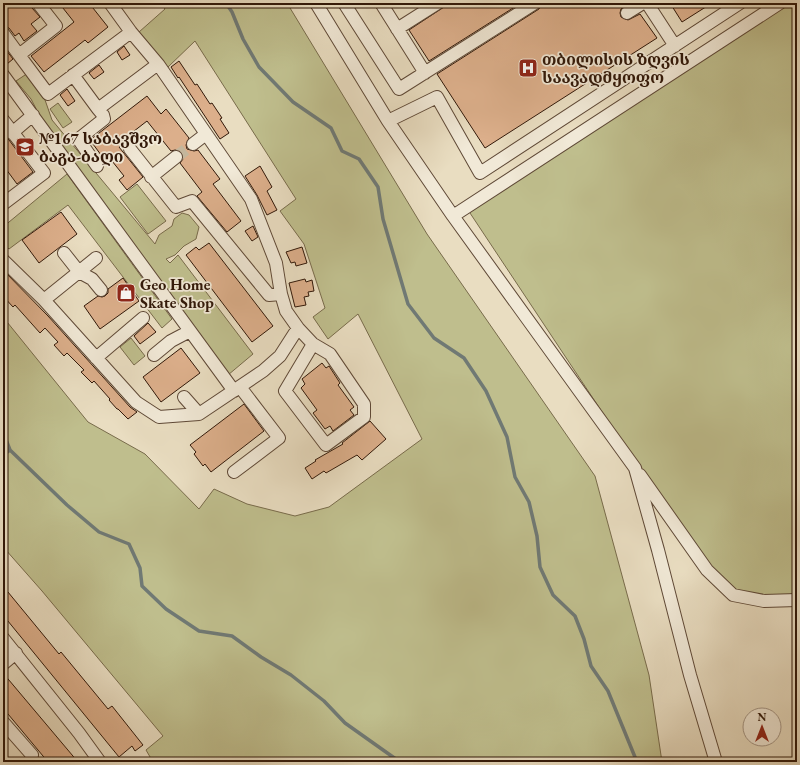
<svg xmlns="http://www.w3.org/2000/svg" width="800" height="765" font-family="'EB Garamond','Noto Serif Georgian',serif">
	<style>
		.green { fill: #bfbe8d; stroke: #786b4b }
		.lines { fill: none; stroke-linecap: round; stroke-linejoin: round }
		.stream { stroke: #707974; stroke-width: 3.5 }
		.building { fill: #dcaf8b; stroke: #311809 }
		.minor-tunnel { stroke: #c4b69c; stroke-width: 12; stroke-dasharray: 12 6; stroke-linecap: butt }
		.minor-casing { stroke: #5f4937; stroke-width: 14 }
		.minor { stroke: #f1e9d7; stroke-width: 12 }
		.labels { text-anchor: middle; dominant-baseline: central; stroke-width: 3.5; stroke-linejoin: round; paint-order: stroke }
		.poi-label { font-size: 16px; font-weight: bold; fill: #311809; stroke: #f1e9d7; text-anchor: start }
	</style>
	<rect width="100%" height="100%" fill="#e9ddc1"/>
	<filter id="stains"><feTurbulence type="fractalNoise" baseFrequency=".005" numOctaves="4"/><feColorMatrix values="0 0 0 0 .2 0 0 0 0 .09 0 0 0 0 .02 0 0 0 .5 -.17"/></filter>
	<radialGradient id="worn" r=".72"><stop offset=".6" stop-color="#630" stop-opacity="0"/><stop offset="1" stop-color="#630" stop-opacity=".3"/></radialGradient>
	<path class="green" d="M161,3H287L427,234L595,476L649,675L662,762H153L146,750L163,736L42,591L5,549L3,551V317L88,422L145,454L199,509L214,489L247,504L295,516L329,507L422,439L358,314L328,339L313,317L325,308L304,244L280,211L296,199L195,41L167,68L139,32L165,9Z
		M780,3H797V600L733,595L707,570L466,207Z
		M28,73L44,97L52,120L155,244L159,235L172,226L174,219L182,213L189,215L199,227L196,239L184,246L175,255L166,259L170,263L178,255L253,354L228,375L44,124L31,99L16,81Z
		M58,103L72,122L63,128L50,109Z
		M67,174L172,319L162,328L68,205L9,249L3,243V227Z
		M137,184L166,221L148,234L120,197Z
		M131,338L145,356L134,365L120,347Z"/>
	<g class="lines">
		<path class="stream" d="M226,3L232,12L243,39L259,67L293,102L331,128L342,151L359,159L378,187L383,219L408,304L434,338L464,358L486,391L507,437L515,477L529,502L537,536L540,567L553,595L575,616L584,639L591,666L608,691L637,762
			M3,432L10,450L67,505L99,532L129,544L140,568L142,586L166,609L199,631L232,636L261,657L291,675L324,701L345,723L400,762
			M3,455L10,450"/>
	</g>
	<path class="building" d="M3,3H31L32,8L40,17L31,24L37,31L24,41L19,33L15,36L9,28L3,26Z
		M59,3H89L108,27L88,43L85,40L44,72L31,56L74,22Z
		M450,3H521L429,61L409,30Z
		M542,3H629L621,9L620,13L621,17L628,20L640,14L657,38L485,148L437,74L539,9Z
		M670,3H712L682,22Z
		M3,46L13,59L7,64L3,59Z
		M124,46L130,55L122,60L117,52Z
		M179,61L195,85L197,84L210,104L212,103L222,118L220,119L229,133L220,139L179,77L178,78L171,67Z
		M99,65L104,72L94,79L89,73Z
		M67,89L75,101L68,106L60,95Z
		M147,96L161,114L166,109L189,138L186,145L187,149L194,151L198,150L220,179L213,184L241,221L227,232L197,196L202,192L180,163L183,159L182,153L179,150H175L171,151L147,121L120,142L122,145L119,147L143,177L127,190L119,180L124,176L108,156L104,159L90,140Z
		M3,132L33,172L17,184L3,165Z
		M260,166L272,187L267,191L277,210L267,215L257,195L245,176Z
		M61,212L77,234L39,263L22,240Z
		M253,226L258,237L252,241L245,231Z
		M209,243L273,326L252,342L186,255L196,247L199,250Z
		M302,247L307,263L296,266L295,262L291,263L286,252Z
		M3,270L48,316L130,407L137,412L128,419L118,409H117L109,400L110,399L94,381L92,383L81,372L84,370L67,353L64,356L54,345L58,342L45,328L40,333L15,305L13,307L3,296Z
		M123,278L139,301L100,329L84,306L98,296L102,297L105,296L108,293V289Z
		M305,279L306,282L312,280L314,291L308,292L309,296L304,297L306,305L295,307L289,283Z
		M148,323L156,332L140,344L134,336Z
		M181,348L200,373L161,402L143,377Z
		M322,363L326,368L329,366L340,383L338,385L354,407L350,410L354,415L333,431L330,426L325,429L313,413L317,410L301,388L305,384L302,379Z
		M244,404L264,431L211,472L205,464L203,466L194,454L196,452L190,445Z
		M370,421L386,439L362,460L357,455L326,473L324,471L312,479L305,468L316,461L315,460L343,444L342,443Z
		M3,586L59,654L61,652L108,709L112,706L143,745L135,751L132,746L119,757L3,615Z
		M3,673L78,762H48L3,708Z"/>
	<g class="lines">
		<path class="minor-tunnel" d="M176,157L193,144"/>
		<defs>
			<path id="minor" d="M316,3L388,121L453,216L635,468L658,550L690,675L716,762
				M344,3L399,89L535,3
				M381,3L425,73
				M647,3L675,46
				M627,13L643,3
				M397,29L438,3
				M3,33L19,55L56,26L38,3
				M19,55L48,94L131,32
				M3,75L234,391
				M73,75L98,109L158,64
				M3,120L44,173L3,204
				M388,121L437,97L480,173L740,3
				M12,133L33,115
				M193,144L206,134
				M130,149L176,207L192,201L269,295L281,294
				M97,166L79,140L80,138L104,119L103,115L98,109
				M151,177L176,157
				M453,216L780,3
				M64,253L79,272L92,279L101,290
				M3,260L44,300L136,402L159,417L199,414L263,371L280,356L298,328L286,311L281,294L276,263L251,199L158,64L131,32L110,3
				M44,300L96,258
				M298,328L313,344L330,354L364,404V417L326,445L285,391L313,344
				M154,355L171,341L190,331
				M96,358L143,318
				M184,397L199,414
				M234,472L279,438L240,387
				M640,475L707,570L733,595L764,601L797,600
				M3,638L79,733L100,762
				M3,664L16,653
				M3,722L32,755L30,762"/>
		</defs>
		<use href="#minor" class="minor-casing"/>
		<use href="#minor" class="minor"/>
	</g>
	<defs>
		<symbol id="hospital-square" viewBox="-11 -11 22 22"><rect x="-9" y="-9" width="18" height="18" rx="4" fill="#8f2418" stroke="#f1e9d7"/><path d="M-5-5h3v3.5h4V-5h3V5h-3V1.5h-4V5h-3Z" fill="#fff"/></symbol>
		<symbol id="school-square" viewBox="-11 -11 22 22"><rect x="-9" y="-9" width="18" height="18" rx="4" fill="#8f2418" stroke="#f1e9d7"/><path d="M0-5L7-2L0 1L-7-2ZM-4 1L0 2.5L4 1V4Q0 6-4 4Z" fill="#fff"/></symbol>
		<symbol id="shop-square" viewBox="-11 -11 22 22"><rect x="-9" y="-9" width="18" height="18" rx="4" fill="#8f2418" stroke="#f1e9d7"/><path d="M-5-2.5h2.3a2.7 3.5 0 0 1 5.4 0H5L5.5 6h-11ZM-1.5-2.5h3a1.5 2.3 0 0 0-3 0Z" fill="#fff"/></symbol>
	</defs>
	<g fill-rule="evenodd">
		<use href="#hospital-square" x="517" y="57" width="22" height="22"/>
		<use href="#school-square" x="14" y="136" width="22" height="22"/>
		<use href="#shop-square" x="115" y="282" width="22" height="22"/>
	</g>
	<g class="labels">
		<g class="poi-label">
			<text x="542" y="59">თბილისის ზღვის<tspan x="542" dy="18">საავადმყოფო</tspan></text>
			<text x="39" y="138">№167 საბავშვო<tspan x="39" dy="18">ბაგა-ბაღი</tspan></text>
			<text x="140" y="284">Geo Home<tspan x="140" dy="18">Skate Shop</tspan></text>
		</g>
	</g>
	<rect width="800" height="765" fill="none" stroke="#e9ddc1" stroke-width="16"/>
	<rect x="4" y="4" width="792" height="757" fill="none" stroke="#311809" stroke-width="2"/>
	<rect x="8" y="8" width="784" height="749" fill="none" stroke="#311809"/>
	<g transform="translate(762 727)"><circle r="19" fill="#f1e9d7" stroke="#a49585"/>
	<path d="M0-3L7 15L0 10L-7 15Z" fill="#8f2418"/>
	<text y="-6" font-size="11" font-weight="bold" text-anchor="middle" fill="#311809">N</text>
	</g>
	<rect width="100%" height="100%" filter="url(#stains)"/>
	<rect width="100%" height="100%" fill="url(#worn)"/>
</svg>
